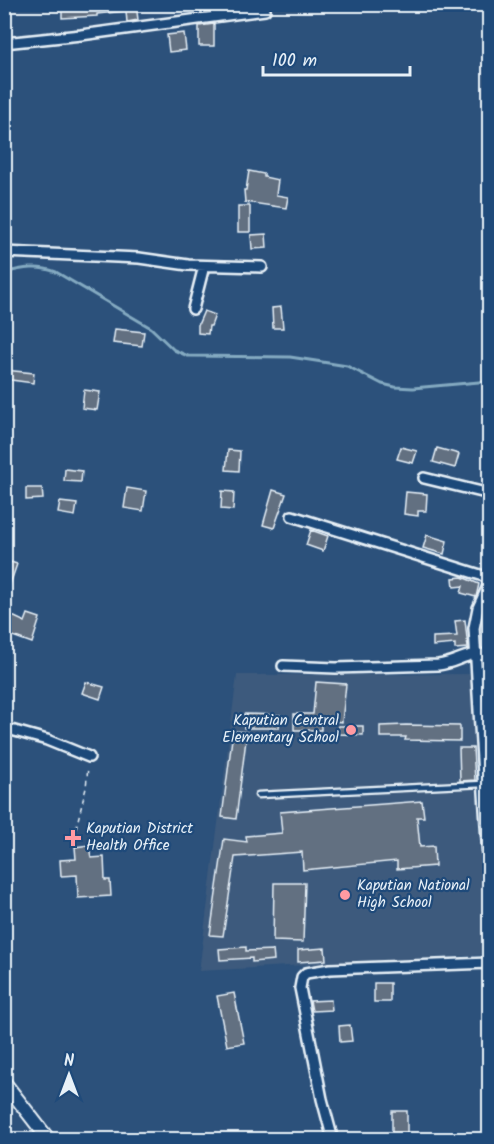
<svg xmlns="http://www.w3.org/2000/svg" width="494" height="1144" font-family="Kalam,sans-serif">
	<style>
		.built { fill: #3c5a7d }
		.lines { fill: none; stroke-linecap: round; stroke-linejoin: round }
		.stream { stroke: #84aac1; stroke-width: 3 }
		.building { fill: #626f81; stroke: #e8f1f8; stroke-width: 1.5 }
		.service-casing { stroke: #e8f1f8; stroke-width: 9 }
		.minor-casing { stroke: #e8f1f8; stroke-width: 14 }
		.tertiary-casing { stroke: #e8f1f8; stroke-width: 16 }
		.path { stroke: #e8f1f8; stroke-width: 1.5; stroke-dasharray: 4.5 4.5; stroke-linecap: butt }
		.service { stroke: #1f4a7a; stroke-width: 4.5 }
		.minor { stroke: #1f4a7a; stroke-width: 9 }
		.tertiary { stroke: #1f4a7a; stroke-width: 12 }
		.poi-dot { fill: #ff9aa2; stroke: #1f4a7a; stroke-width: 2 }
		.labels { text-anchor: middle; dominant-baseline: central; stroke-width: 4.5; stroke-linejoin: round; paint-order: stroke }
		.poi-label { font-size: 15px; fill: #e8f1f8; stroke: #1f4a7a; text-anchor: start }
	</style>
	<rect width="100%" height="100%" fill="#2c517b"/>
	<filter id="ink" filterUnits="userSpaceOnUse"><feTurbulence type="fractalNoise" baseFrequency=".0167" numOctaves="2"/><feDisplacementMap in="SourceGraphic" scale="12" xChannelSelector="R" yChannelSelector="G"/><feConvolveMatrix kernelMatrix="1 2 1 2 8 2 1 2 1" color-interpolation-filters="sRGB"/></filter>
	<g filter="url(#ink)">
		<path class="built" d="M470,674L486,955L199,971L237,675Z"/>
		<g class="lines">
			<path class="stream" d="M4,273C23,268 38,265 56,272L151,328L174,350L188,356L290,357L316,361L347,366L382,384L395,387L413,388L490,381"/>
		</g>
		<path class="building" d="M93,4H136L138,20L127,22L126,11L97,14V16L62,18V6Z
			M214,24V46H199V26Z
			M184,33L186,50L169,52L167,35Z
			M249,171L264,174V177L278,180L276,195L288,197L286,208L245,202L244,190H246Z
			M238,206H250V232H238Z
			M266,234L267,248L252,249L251,235Z
			M281,307L283,328H273L272,308Z
			M204,311L215,315L211,326H209L208,334L198,333V325Z
			M115,329L144,332L142,346L113,343Z
			M4,370L34,373L33,383L4,379Z
			M84,390L100,392L97,410L82,408Z
			M401,447L417,451L413,463L397,459Z
			M437,448L459,454L455,468L433,462Z
			M228,450L240,451L239,471L226,470Z
			M65,469L82,471L81,482L64,481Z
			M26,488H42L43,499L26,500Z
			M127,488L146,491L143,511L124,508Z
			M273,490L286,494L274,528L263,525Z
			M222,491L234,492L233,510L221,509Z
			M406,492L427,494L426,511H418V516L404,514Z
			M60,502L77,504L75,516L58,513Z
			M311,530L328,536L323,551L306,545Z
			M427,535L447,541L444,554L423,548Z
			M4,560L17,564L6,596H4Z
			M462,577L479,584L476,597L461,593L463,586L454,587L453,578Z
			M4,612L25,622L28,614L40,618L32,643L10,635L4,648Z
			M465,620L468,648L455,649V644L433,646V637L457,636L455,621Z
			M86,682L104,687L100,699L82,693Z
			M316,682L346,684L342,722L321,720V730H294V714H313Z
			M244,714L280,715L279,728H244Z
			M406,725L460,726V741L405,740L406,737H380V726Z
			M338,726H363V735L338,734Z
			M233,731L247,732L236,819L222,817Z
			M459,748H473L475,780L460,781Z
			M422,801L424,817H417L420,847L434,846L435,866L397,869V861L303,870L302,852L235,857L223,936L210,935L224,839L247,842L246,836L282,833L280,812Z
			M89,845L91,858L104,857L105,880H110L111,896L78,898L77,875L61,876L60,860L76,859L75,847Z
			M274,883H305L303,942L273,941Z
			M246,947V951L273,950L274,960L252,962V958L220,960L219,949Z
			M325,948L326,960L298,962V950Z
			M374,983H390V1002H374Z
			M234,993L244,1043L227,1046L217,996Z
			M331,1000L332,1010L312,1011L310,1001Z
			M350,1025L352,1041L340,1042L339,1026Z
			M392,1111H407V1133H392Z"/>
		<g class="lines">
			<defs>
				<path id="service" d="M258,795L483,784"/>
				<path id="minor" d="M4,43L81,35L265,10
					M4,252L139,258L188,265L262,267
					M193,309L204,266
					M424,478L490,494
					M292,516L490,578
					M490,582L478,608L474,628L490,891
					M283,666L336,668L438,665C461,662 465,651 490,655
					M4,728L47,740L89,757
					M333,1140L322,1099L302,998L300,988L302,977L306,973L330,969L490,963"/>
				<path id="tertiary" d="M4,1082L49,1140"/>
			</defs>
			<use href="#service" class="service-casing"/>
			<use href="#minor" class="minor-casing"/>
			<use href="#tertiary" class="tertiary-casing"/>
			<path class="path" d="M76,828L86,788L88,767"/>
			<use href="#service" class="service"/>
			<use href="#minor" class="minor"/>
			<use href="#tertiary" class="tertiary"/>
		</g>
	</g>
	<g class="poi-dot">
		<circle cx="351" cy="730" r="6"/>
		<path d="M70 829h6v6h6v6h-6v6h-6v-6h-6v-6h6z"/>
		<circle cx="345" cy="895" r="6"/>
	</g>
	<g class="labels">
		<g class="poi-label">
			<text x="339" y="721" text-anchor="end">Kaputian Central<tspan x="339" dy="17">Elementary School</tspan></text>
			<text x="86" y="829">Kaputian District<tspan x="86" dy="17">Health Office</tspan></text>
			<text x="357" y="886">Kaputian National<tspan x="357" dy="17">High School</tspan></text>
		</g>
	</g>
	<rect width="494" height="1144" fill="none" stroke="#1f4a7a" stroke-width="24"/>
	<rect x="12" y="12" width="470" height="1120" fill="none" stroke="#e8f1f8" stroke-width="2" filter="url(#ink)"/>
	<g transform="translate(69 1075)" stroke="#1f4a7a" stroke-width="4.5" paint-order="stroke">
	<path d="M0-4.5L10 22L0 15L-10 22Z" fill="#e8f1f8"/>
	<text y="-9" font-size="16" font-weight="bold" text-anchor="middle" fill="#e8f1f8">N</text>
	</g>
	<path d="M263 66v9h147v-9" fill="none" stroke="#e8f1f8" stroke-width="3"/>
	<text x="272" y="66" font-size="18" fill="#e8f1f8" stroke="#1f4a7a" stroke-width="4.5" paint-order="stroke">100 m</text>
</svg>
